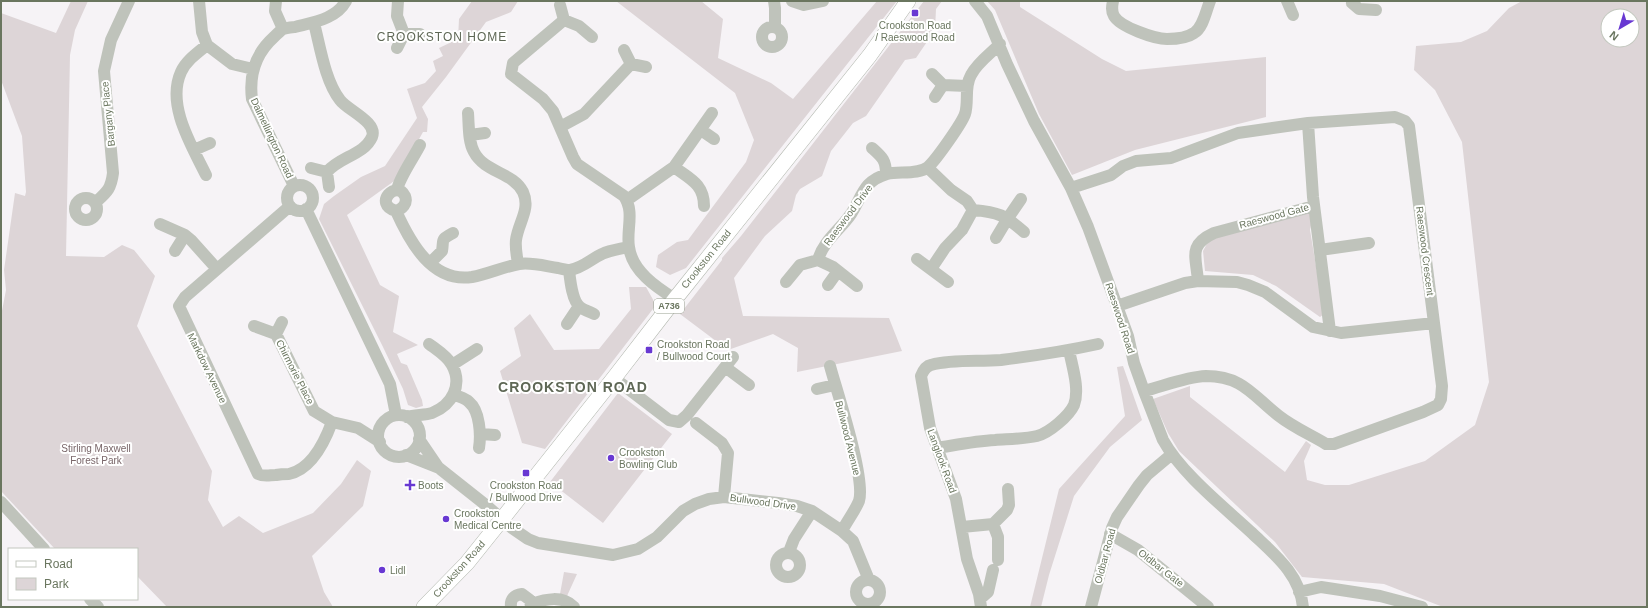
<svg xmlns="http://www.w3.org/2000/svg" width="1648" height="608" font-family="Arial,sans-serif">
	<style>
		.green { fill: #ddd5d7; fill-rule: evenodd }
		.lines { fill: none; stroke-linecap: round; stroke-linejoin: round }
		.major-casing { stroke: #b1b6ad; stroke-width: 16 }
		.minor { stroke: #bfc3bb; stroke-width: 12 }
		.major { stroke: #fff; stroke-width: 15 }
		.poi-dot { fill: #6838d2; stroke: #fff; stroke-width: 1.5 }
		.labels { text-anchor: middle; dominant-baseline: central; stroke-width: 4; stroke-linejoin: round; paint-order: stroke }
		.shield { fill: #fff; stroke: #979f8f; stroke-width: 1 }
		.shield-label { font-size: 9px; font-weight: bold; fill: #6a765f }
		.poi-label { font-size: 10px; fill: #6a765f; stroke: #fff; text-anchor: start }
		.street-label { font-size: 10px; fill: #6a765f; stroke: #fff }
		.park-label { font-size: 10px; fill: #796669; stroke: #fff }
		.quarter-label { font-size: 12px; letter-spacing: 1px; fill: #5e6755; stroke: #fff }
		.district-label { font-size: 14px; font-weight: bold; letter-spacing: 1px; fill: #5e6755; stroke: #fff }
	</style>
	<rect width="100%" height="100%" fill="#f6f3f6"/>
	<path class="green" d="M71,1H88L75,30L70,55L66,256L104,257L122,245L134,250L155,276L137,326L212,471L208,500L223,527L239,516L263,533L313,513L341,484L357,460L371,471L363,506L312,556L324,592L333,607H167L137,576V549H55L1,491V316L6,290L4,270L15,193L25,196L26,192L22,136L1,80V13L56,33Z
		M472,1H518L511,12L486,22L446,77L422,107L428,119L427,132H423L397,179L347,215L380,285L399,296L393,332L418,345L397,354L401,363L407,365L422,400L423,406L416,408L408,405L403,389L383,347L319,219L324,204L334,196L361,177L385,166L417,118L407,89L425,83L436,71L433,61L443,56L439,48L458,39L459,19Z
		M616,1H701L723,19L718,58L771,83L793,99L877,1H897L686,268L670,275L656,267L658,255L677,242L688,240L746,162L754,140L735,93Z
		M924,1H942L936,9L935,30L916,58L905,60L866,116L853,123L831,151L822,176L800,189L796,195L792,211L765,236L734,278L743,316L889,318L902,351L797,372L798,348L773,334L728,350L680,314L722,260V258L741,236Z
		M987,1H1020V7L1102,59L1126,71L1266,57V117L1135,150L1072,175L1039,114L995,10Z
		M1522,1H1647V607H1443L1384,584L1302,577L1275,542L1179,451L1168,433L1153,399L1190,386V397L1285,472L1306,441L1311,445L1304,461L1307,480L1325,485H1349L1425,461L1475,425L1489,382L1462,142L1435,90L1414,70L1416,46L1461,42L1487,31L1509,8ZM1608,16H1632V40H1608Z
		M1305,212L1313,216L1310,230L1324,314L1320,317L1276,286L1253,275L1205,271L1203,251L1209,240Z
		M629,287H646L656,305L545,449L522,443L500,371L521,356L514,328L530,314L554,350L599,349L631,309Z
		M1123,366L1142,420L1110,447L1074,496L1049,575L1041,607H1030L1059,489L1125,416L1117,367Z
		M618,393L672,434L603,523L550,482Z
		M564,572L577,574L567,596L560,594Z"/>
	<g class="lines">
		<defs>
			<path id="major" d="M424,607L467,563L503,518L614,378L675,299L870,55L908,1"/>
		</defs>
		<use href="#major" class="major-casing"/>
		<path class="minor" d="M199,1L202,32L207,45L232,64L253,69
			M276,1L275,11L283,29
			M398,1L397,16L404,34
			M774,1L775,8V27
			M792,1L804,5L823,1
			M975,1L987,16L1007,64L1034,121L1071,188L1088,227L1128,336L1134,363L1144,391L1163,440C1181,473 1224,507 1252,533C1274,554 1300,574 1303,607
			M1113,1C1112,6 1111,11 1114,16C1120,27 1155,39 1167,39C1175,39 1187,38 1194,33C1203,28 1206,11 1210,1
			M1287,1L1293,15
			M1353,1L1352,3L1359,9L1376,10
			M560,5L564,20
			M314,23C320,46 325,81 340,100C347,110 378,122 372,137C364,155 339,157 327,172L329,187
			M762 37a10 10 0 1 1 20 0a10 10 0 1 1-20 0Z
			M592,37L579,26L564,20L513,63L511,74L543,99L553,111L573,157L577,164L624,196C635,212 626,230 629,247C632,271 656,287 675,299
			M397,48L404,34H420
			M624,50L631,64L646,67
			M932,74L943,85L967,86
			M935,97L943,85
			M468,113C469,126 468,141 474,152C485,173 513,172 523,192C531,209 518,223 516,240C515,248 517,256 518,264
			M1308,123L1313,197L1330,331
			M560,127L584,114L631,64
			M701,130L714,139
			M470,135L485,133
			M872,148C882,157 886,160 886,174
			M194,150L210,143
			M674,167C690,179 704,184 704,206
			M311,168L327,172
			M928,168L951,190L967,201L973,210L962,230L945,248L931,269
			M206,175C192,146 166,105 181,72C186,61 197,53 207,45
			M287 198a13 13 0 1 1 26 0a13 13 0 1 1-26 0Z
			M294,186L252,99C249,75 255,54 274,37C276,35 280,31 283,29C287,28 292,27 295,27C314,22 336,19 346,1
			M1071,188L1111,175L1123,166L1136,161L1171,158L1238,133L1308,123L1395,117L1405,121L1409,126L1442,386L1441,399L1438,405L1423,412L1334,444H1326C1311,435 1293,427 1279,416C1253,396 1243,376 1206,376C1185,377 1164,386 1144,391
			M397,190C399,178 414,157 420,145
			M75 209a11 11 0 1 1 22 0a11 11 0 1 1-22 0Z
			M627,200L674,167L712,113
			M96,202C107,192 111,189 113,173L104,71L111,40L129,1
			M290,206L185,297L179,306L258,474C264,477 270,475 276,475C281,474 285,474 289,474C312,469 325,441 332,422
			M306,209L390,384L396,415
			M973,210C998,212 1005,215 1024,232
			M396,211C402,209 408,204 405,196C397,179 372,204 396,211C410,242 432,283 472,277C488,274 503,267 519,264C531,262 545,266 558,268C562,269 566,270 570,270C583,268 591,259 602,254C610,250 620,249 628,247
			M160,224L185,235L191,240L217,269
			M996,238L1008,218L1021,199
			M1320,250L1369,243
			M175,251L185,235
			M917,259L948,282
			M430,263L442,251C444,239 440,240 453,233
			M569,270C570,279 572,301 580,307C584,310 590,312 594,314
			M1198,281C1196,256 1188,245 1214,233L1314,206
			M786,282L800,265L818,260
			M828,285L838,271
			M857,286L833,267L818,260C823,241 840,230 851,214C857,205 861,193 868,185C873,180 880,176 887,174C898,171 919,175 928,167C936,160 962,123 965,114C969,102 964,87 971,75C977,63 990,54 1000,44
			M1117,306L1185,283L1198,281L1237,282L1248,285L1265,292L1313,327L1341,333L1434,323
			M567,324L579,306
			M254,326L276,334L314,411L332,422L358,428L380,442
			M276,334L282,322
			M452,365L477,349
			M830,366C837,392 866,479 859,501C855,511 847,521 842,531
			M725,367L749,385
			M614,378L669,420L679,422L687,415L733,357
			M817,389L835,385
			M455,395C459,397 465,398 469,402C480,411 481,435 479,448
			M378 436a21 21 0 1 1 42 0a21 21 0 1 1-42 0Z
			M407,417C415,415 425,415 432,413C452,405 463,385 452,365C447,356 437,350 429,344
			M696,423L722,443L728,453L724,497
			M481,434L495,435
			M419,439L438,467
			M937,448C956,445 975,441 995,440C1008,439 1024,439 1037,436C1049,433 1069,416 1074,405C1080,389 1072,366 1069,350
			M406,455L439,468L487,506L512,528L528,539L538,543L613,555L638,549L657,537L683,511L695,504L709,499L724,497L778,503L797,506L812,511L842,531L853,541L869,580
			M1,502L44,549
			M993,524L998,537V560
			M962,527L993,524L1007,510L1009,505L1008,489
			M1110,534L1138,550L1208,607
			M789,552L794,539L812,511
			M776 565a12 12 0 1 1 24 0a12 12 0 1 1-24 0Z
			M856 592a12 12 0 1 1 24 0a12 12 0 1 1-24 0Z
			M1299,592L1321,587L1380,596L1422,607
			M90,599L98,607
			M980,599L988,592L993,570
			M531,604C546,599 562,595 574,607
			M511,607C510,599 514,595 522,594L530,600L531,607
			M981,607L979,594L967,559L956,499L930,428L921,376C923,371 926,366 931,365C954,359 978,362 1001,360C1033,356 1066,351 1098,344
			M1091,607L1112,528L1117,517L1139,485L1147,475L1172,454"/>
		<use href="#major" class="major"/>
	</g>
	<g class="poi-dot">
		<rect x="911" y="9" width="8" height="8" rx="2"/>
		<rect x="645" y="346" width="8" height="8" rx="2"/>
		<circle cx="611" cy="458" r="4"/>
		<rect x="522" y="469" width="8" height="8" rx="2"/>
		<path d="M408 479h4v4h4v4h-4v4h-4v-4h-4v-4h4z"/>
		<circle cx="446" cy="519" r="4"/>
		<circle cx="382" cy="570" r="4"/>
	</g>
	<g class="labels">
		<rect class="shield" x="654" y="299" width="30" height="14" rx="3"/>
		<g class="shield-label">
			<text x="669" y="306">A736</text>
		</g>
		<g class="poi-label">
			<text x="915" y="25" text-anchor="middle">Crookston Road<tspan x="915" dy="12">/ Raeswood Road</tspan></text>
			<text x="657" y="344">Crookston Road<tspan x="657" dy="12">/ Bullwood Court</tspan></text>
			<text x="619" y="452">Crookston<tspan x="619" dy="12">Bowling Club</tspan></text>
			<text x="418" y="485">Boots</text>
			<text x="526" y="485" text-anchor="middle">Crookston Road<tspan x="526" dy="12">/ Bullwood Drive</tspan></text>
			<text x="454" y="513">Crookston<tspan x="454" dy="12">Medical Centre</tspan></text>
			<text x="390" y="570">Lidl</text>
		</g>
		<g class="street-label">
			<text transform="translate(108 114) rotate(-96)">Bargany Place</text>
			<text transform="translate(272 138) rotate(65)">Dalmellington Road</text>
			<text transform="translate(848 215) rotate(-53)">Raeswood Drive</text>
			<text transform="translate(1274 216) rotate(-15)">Raeswood Gate</text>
			<text transform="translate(1425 251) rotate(83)">Raeswood Crescent</text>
			<text transform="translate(706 259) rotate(-51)">Crookston Road</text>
			<text transform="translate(1120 318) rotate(72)">Raeswood Road</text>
			<text transform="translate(207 368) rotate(64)">Markdow Avenue</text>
			<text transform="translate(295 372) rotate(63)">Chirmorie Place</text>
			<text transform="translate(848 438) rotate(76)">Bullwood Avenue</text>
			<text transform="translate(942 461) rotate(70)">Langlook Road</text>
			<text transform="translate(763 502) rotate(8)">Bullwood Drive</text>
			<text transform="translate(1105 556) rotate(-75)">Oldbar Road</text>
			<text transform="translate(1161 568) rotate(38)">Oldbar Gate</text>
			<text transform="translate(459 569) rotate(-48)">Crookston Road</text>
		</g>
		<g class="park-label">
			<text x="96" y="448">Stirling Maxwell<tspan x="96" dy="12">Forest Park</tspan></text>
		</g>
		<g class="quarter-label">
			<text x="442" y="37">CROOKSTON HOME</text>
		</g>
		<g class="district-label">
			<text x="573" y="387">CROOKSTON ROAD</text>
		</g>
	</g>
	<rect width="1648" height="608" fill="none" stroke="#6a765f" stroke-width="4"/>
	<rect x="8" y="548" width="130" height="52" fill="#ffffff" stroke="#c3c8bf"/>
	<rect x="16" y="561" width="20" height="6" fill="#ffffff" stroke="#c3c8bf"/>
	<text x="44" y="568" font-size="12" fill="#6a765f">Road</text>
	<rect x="16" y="578" width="20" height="12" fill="#ddd5d7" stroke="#c3c8bf"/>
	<text x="44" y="588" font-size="12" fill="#6a765f">Park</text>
	<g transform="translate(1620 28) rotate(218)"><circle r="19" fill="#ffffff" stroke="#c3c8bf"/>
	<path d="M0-3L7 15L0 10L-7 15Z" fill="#6838d2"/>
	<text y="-6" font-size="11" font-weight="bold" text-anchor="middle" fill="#6a765f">N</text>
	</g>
</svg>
